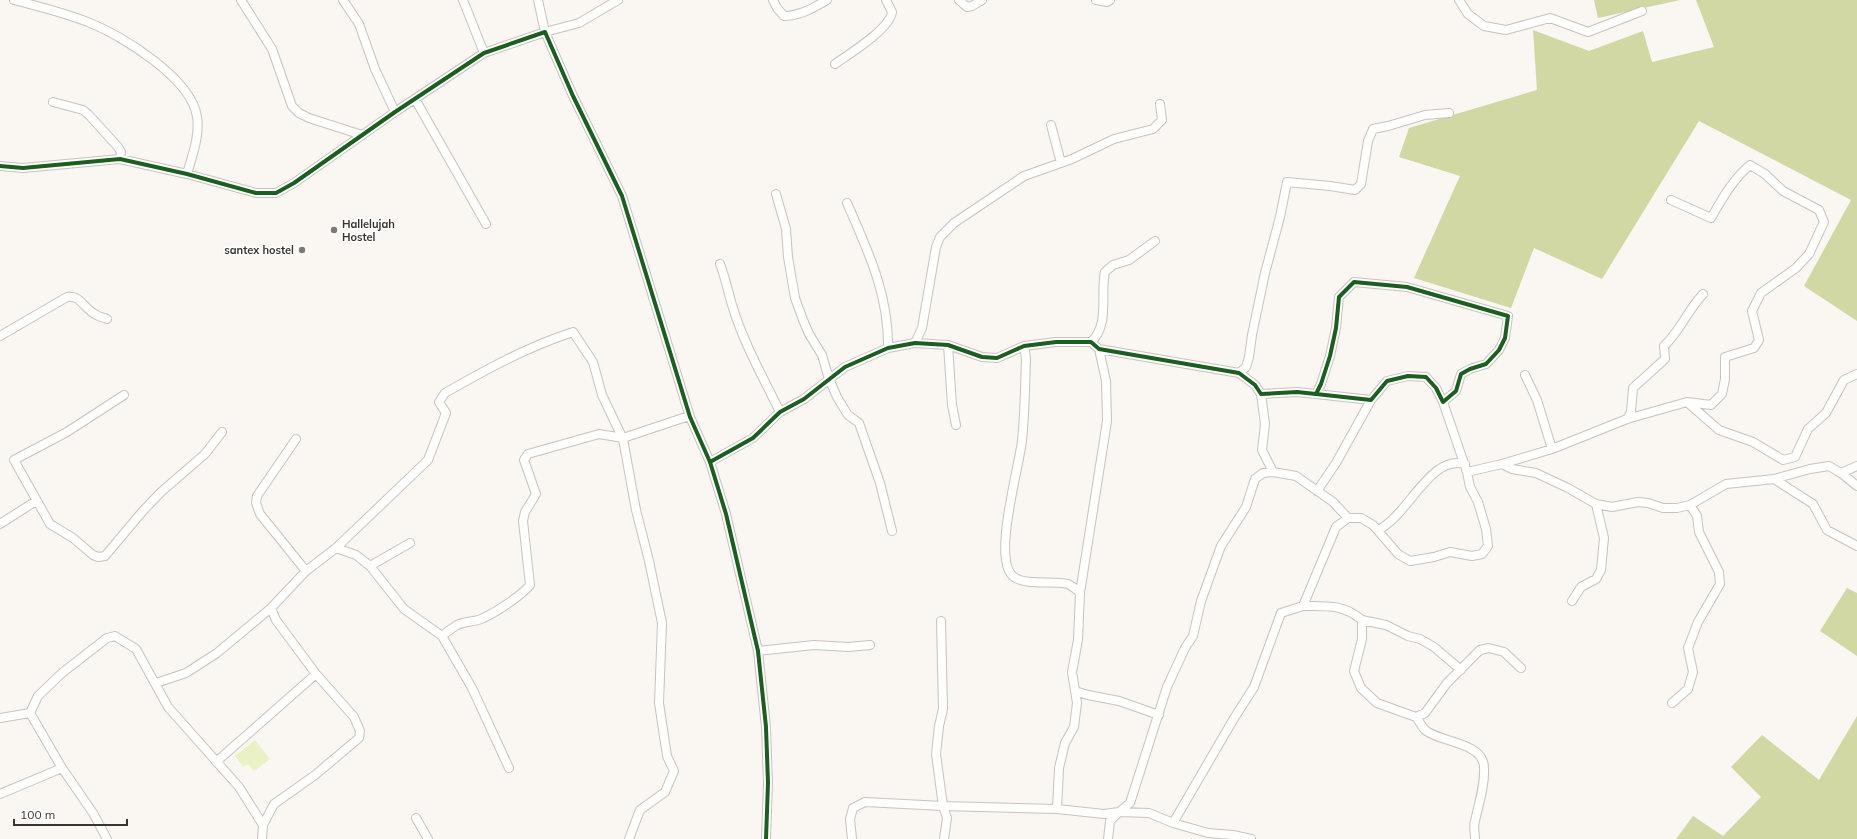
<svg xmlns="http://www.w3.org/2000/svg" width="1857" height="839" font-family="Mulish,sans-serif">
	<style>
		.green { fill: #eaf1c4 }
		.forest { fill: #d1d8a4 }
		.lines { fill: none; stroke-linecap: round; stroke-linejoin: round }
		.minor-casing { stroke: #c7c3bf; stroke-width: 10 }
		.minor { stroke: #fefefd; stroke-width: 8 }
		.cycleway-casing { stroke: #fff; stroke-width: 6 }
		.cycleway { stroke: #1b5e20; stroke-width: 4 }
		.poi-dot { fill: #7d7873; stroke: #fff; stroke-width: 1.5 }
		.labels { text-anchor: middle; dominant-baseline: central; stroke-width: 3; stroke-linejoin: round; paint-order: stroke }
		.poi-label { font-size: 11px; font-weight: bold; fill: #39342f; stroke: #fff; text-anchor: start }
	</style>
	<rect width="100%" height="100%" fill="#faf6f2"/>
	<path class="green" d="M255,740L270,759L254,771L248,764L243,767L235,756Z"/>
	<path class="forest" d="M1594,0H1680L1598,18Z
		M1696,0H1857V321L1804,286L1851,200L1699,121L1602,279L1534,248L1511,308L1414,278L1460,176L1399,157L1409,128L1537,90L1533,30L1589,51L1643,31L1652,62L1714,47Z
		M1847,588L1857,593V656L1820,631Z
		M1857,716V839H1676L1693,816L1723,836L1761,797L1731,767L1762,735L1819,780Z"/>
	<g class="lines">
		<defs>
			<path id="minor" d="M14,0C40,7 66,13 90,23C123,36 192,79 197,117C200,136 192,156 187,174
				M241,0L272,49L292,106L299,113L309,118L362,135
				M343,0L359,24L375,69L395,112
				M463,0L484,53
				M538,0L545,32L579,23L618,0
				M773,0L777,8L784,16C800,16 813,8 827,0
				M959,0L967,7L972,6L982,0
				M1096,0L1107,2L1110,0
				M1459,0L1468,14L1484,26L1506,30L1550,18L1588,32L1642,11
				M835,64C849,54 890,29 892,12L886,0
				M415,99L486,224
				M53,102L83,110L89,115L118,147L121,152L120,159
				M1051,125L1061,163
				M0,166L23,168L120,159L187,174L256,193H276L294,183L395,112L484,53L545,32L573,96L622,196L690,417L710,462L726,514L758,651L766,727L768,783L766,839
				M776,194L786,229L788,257L795,298L803,320L809,334L822,355L829,379L837,397L848,415L859,423L880,483L892,531
				M847,203C868,251 889,295 888,348
				M720,264C726,279 728,293 733,308C744,344 764,379 780,412
				M0,336L67,297C81,295 83,308 95,314C98,317 103,317 107,319
				M1091,342C1110,325 1100,294 1105,272L1113,265L1129,260L1155,241
				M915,343L922,328L936,247L940,237L954,223L1024,176L1072,159L1114,139L1153,129L1162,120L1160,104
				M948,345L952,405L956,425
				M1024,346L1026,358C1025,385 1025,413 1022,440C1020,465 991,561 1014,577C1027,586 1053,580 1068,584C1072,586 1077,590 1080,593
				M1239,373L1246,367L1249,357L1252,335L1265,273L1280,217L1287,182L1330,186L1355,190L1361,184L1368,141L1373,129L1388,126L1425,115L1449,113
				M1525,375L1537,400L1552,449
				M1261,394L1265,424L1262,450L1273,472
				M124,395L67,432L14,460L50,524L73,538L93,555L98,557L105,556L142,512L161,492L205,454L222,432
				M1687,402L1719,430L1753,442L1783,460L1795,457L1808,429L1826,413L1844,380L1857,374
				M1627,419L1631,412L1633,388L1665,359L1664,346C1680,331 1688,310 1703,294
				M296,439L257,496L256,503L260,514L306,571
				M710,462L753,438L780,412L804,399L845,367L888,348L915,343L948,345L982,357L997,358L1024,346L1056,342H1091L1099,349L1239,373L1255,385L1261,394L1297,392L1316,394L1321,384L1330,356L1336,328L1339,297L1354,282L1407,287L1508,316L1505,338L1499,350L1486,364L1470,369L1461,374L1456,391L1443,402L1436,388L1426,377L1408,376L1387,381L1371,400L1316,394
				M1502,464L1552,449L1627,419L1687,402L1711,405L1722,394L1725,379V357L1754,348L1759,340L1752,311L1761,293L1796,268L1809,254L1824,222L1819,210L1783,191L1765,174L1750,165C1733,179 1722,199 1711,218L1671,200
				M1467,472L1502,464L1512,469L1536,473L1568,488L1596,504L1612,507L1638,502L1648,503L1663,508H1677L1690,505L1726,484L1774,479L1810,469L1829,466L1841,473L1857,466
				M1841,473L1857,486
				M1774,479L1813,504L1827,530L1857,546
				M1317,491L1336,463L1371,400
				M0,524L36,501
				M1378,530C1410,514 1429,455 1465,464
				M336,548L356,555L370,566L404,609L442,636L472,688L509,768
				M370,566L410,543
				M1572,601L1581,587L1596,579L1601,570L1604,538L1596,504
				M1303,606C1327,606 1343,604 1362,620V639L1354,671L1361,688L1377,703L1416,717L1425,713L1447,683L1480,650L1489,648L1504,652L1521,668
				M1362,620L1386,625L1408,636L1420,639L1434,647L1461,670
				M941,621L943,709L939,726L936,754L943,806L1057,809L1104,814L1119,812L1130,803L1167,687L1185,648L1193,636L1201,601L1221,546L1246,507L1255,479L1263,473L1273,472L1296,476L1333,502L1348,518
				M442,636C447,632 452,628 457,625C465,621 474,622 481,619C495,613 521,596 530,585L523,521L525,512L536,494L524,460L528,454L599,434L623,438L689,416
				M758,651L814,645L848,647L870,645
				M156,683L186,673L217,653L271,608L306,571L336,548L428,460L446,413L439,402L445,393C487,369 527,347 573,332L593,362L602,395L623,439L636,510L649,561L662,623L659,703L667,756L674,771L665,792L640,810L629,839
				M1075,691L1088,695L1119,701L1159,715
				M1672,703L1688,689L1693,672L1688,648L1698,622L1720,584L1719,572L1699,532L1697,516L1690,505
				M1416,717C1419,721 1422,727 1425,730C1441,743 1483,742 1484,767C1485,786 1479,802 1475,821C1473,826 1475,833 1475,839
				M0,718L30,713
				M216,762L316,674
				M0,794L62,768
				M1057,809L1059,768L1065,743L1074,727L1077,703L1072,672L1078,640L1080,593L1107,421L1106,381L1099,349
				M416,818L428,839
				M1173,823L1233,720L1254,687L1281,613L1303,606L1336,527L1348,518H1361L1373,525L1398,554L1410,561L1434,557L1450,552L1472,556L1482,554L1488,546L1486,529L1478,502L1470,487L1467,472L1443,402
				M263,825L274,804L315,775L359,738L360,731L354,717L316,674L276,620L271,608
				M107,839L93,813L62,768L30,713L38,696L62,673L107,638L115,636L136,649L168,707L239,787L263,825L262,839
				M852,839L850,819L853,808L865,802L943,806L947,818L944,839
				M1108,839L1110,821L1119,812L1149,813L1173,823L1208,833L1233,835L1251,839"/>
		</defs>
		<use href="#minor" class="minor-casing"/>
		<use href="#minor" class="minor"/>
		<defs>
			<path id="cycleway" d="M0,166L23,168L120,159L187,174L256,193H276L294,183L395,112L484,53L545,32L573,96L622,196L690,417L710,462L726,514L758,651L766,727L768,783L766,839
				M710,462L753,438L780,412L804,399L845,367L888,348L915,343L948,345L982,357L997,358L1024,346L1056,342H1091L1099,349L1239,373L1255,385L1261,394L1297,392L1316,394L1321,384L1330,356L1336,328L1339,297L1354,282L1407,287L1508,316L1505,338L1499,350L1486,364L1470,369L1461,374L1456,391L1443,402L1436,388L1426,377L1408,376L1387,381L1371,400L1316,394"/>
		</defs>
		<use href="#cycleway" class="cycleway-casing"/>
		<use href="#cycleway" class="cycleway"/>
	</g>
	<g class="poi-dot">
		<circle cx="334" cy="230" r="4"/>
		<circle cx="302" cy="250" r="4"/>
	</g>
	<g class="labels">
		<g class="poi-label">
			<text x="342" y="224">Hallelujah<tspan x="342" dy="13">Hostel</tspan></text>
			<text x="294" y="250" text-anchor="end">santex hostel</text>
		</g>
	</g>
	<path d="M14 819v6h113v-6" fill="none" stroke="#39342f" stroke-width="2"/>
	<text x="20" y="819" font-size="12" fill="#39342f" stroke="#ffffff" stroke-width="3" paint-order="stroke">100 m</text>
</svg>
